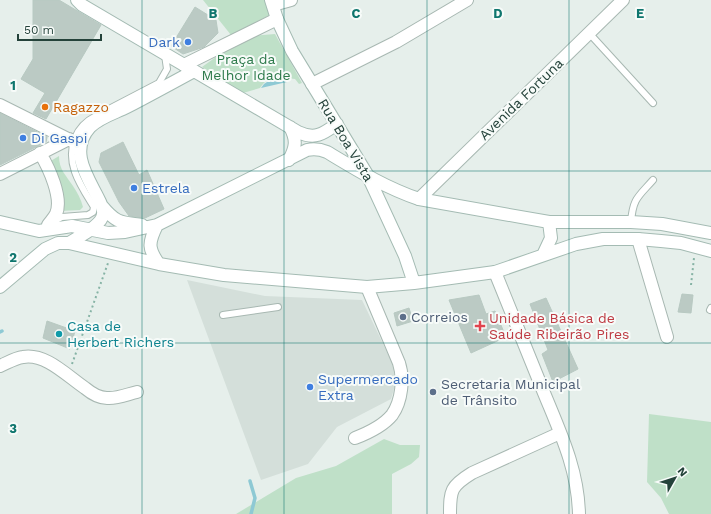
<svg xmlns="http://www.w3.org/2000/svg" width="711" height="514" font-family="'Work Sans',sans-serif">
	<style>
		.built { fill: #d4dfda }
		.green { fill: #bfe0c8 }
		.water { fill: #8ec9d4 }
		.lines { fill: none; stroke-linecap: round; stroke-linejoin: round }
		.stream { stroke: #8ec9d4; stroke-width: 3.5 }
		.building { fill: #bbcac4; stroke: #b8c9c2 }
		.lane-casing { stroke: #a8b8b2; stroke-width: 8 }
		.street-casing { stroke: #a8b8b2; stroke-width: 14 }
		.secondary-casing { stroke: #a4bbb3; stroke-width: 14 }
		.path { stroke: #86b3a5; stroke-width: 2; stroke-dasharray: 2 3; stroke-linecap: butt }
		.lane { stroke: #fff; stroke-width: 6 }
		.street { stroke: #fff; stroke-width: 12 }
		.secondary { stroke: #fff; stroke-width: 12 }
		.grid { fill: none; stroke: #0f766e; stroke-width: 1; stroke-opacity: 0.55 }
		.shop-dot { fill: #3f7fe0; stroke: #f7fbf9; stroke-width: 1.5 }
		.food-dot { fill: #e8710a; stroke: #f7fbf9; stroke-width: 1.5 }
		.service-dot { fill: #5c6f8a; stroke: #f7fbf9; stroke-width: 1.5 }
		.health-dot { fill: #e0444e; stroke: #f7fbf9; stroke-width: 1.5 }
		.culture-dot { fill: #0f9aa8; stroke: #f7fbf9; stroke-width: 1.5 }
		.labels { text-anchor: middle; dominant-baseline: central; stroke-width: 4; stroke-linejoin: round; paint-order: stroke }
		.shop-label { font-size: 14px; fill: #366cbe; stroke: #f7fbf9; text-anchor: start }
		.park-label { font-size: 14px; fill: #2d7a4b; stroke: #f7fbf9 }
		.street-label { font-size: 14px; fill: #24423a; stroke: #f7fbf9 }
		.food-label { font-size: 14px; fill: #c56008; stroke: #f7fbf9; text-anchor: start }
		.service-label { font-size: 14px; fill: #4e5e75; stroke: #f7fbf9; text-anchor: start }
		.health-label { font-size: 14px; fill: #be3a42; stroke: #f7fbf9; text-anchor: start }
		.culture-label { font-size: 14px; fill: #0d838f; stroke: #f7fbf9; text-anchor: start }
		.grid-label { font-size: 13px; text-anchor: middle; font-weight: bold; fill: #0f766e; stroke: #f7fbf9; stroke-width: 4; stroke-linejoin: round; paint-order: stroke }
	</style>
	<rect width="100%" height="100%" fill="#e6efeb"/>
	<path class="built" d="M187,280L265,296L362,300L398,375L391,399L337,427L308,464L261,480Z"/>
	<path class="green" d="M203,0H266L270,15L231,35Z
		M275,34L302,83L299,84L295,79C281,77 268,75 260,88L243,93L202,67L220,54L251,36Z
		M59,156C59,170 66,175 73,186C77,192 81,199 83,207L80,210L60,211L49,162Z
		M649,414L711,422V514H669L661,498L647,482Z
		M384,439L400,445H420L419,457L411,464L392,474V514H236L296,478L336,466Z"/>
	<path class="water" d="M273,78H281L287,82L261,88L264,84Z"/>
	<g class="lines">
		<path class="stream" d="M0,332L2,331
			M250,481L255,498L251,514"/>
	</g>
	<path class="building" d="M33,0H59L101,25L46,119L33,113L45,93L21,79L33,59Z
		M195,7L216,20L218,33L204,47L183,54L171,46Z
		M0,113L47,137L46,142L0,165Z
		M123,142L139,175L147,170L164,209L145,218L129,216L119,202L99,162L101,153Z
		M682,294L693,295L691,313L678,312Z
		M479,295L486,314L495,311L506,337L471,353L449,300Z
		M546,298L578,369L553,382L542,354L548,350L530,304Z
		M409,308L413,321L397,326L394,313Z
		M47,321L75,331L70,349L43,338Z"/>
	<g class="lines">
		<defs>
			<path id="lane" d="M589,33L653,103
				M111,108L159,83L167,69L165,55
				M53,222L62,217L88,215L93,212L94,207C81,186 65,164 75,138C79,128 86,121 96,116
				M631,222C633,198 638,197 653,180
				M710,310L711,308
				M223,315L278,307"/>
			<path id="street" d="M273,5L291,0
				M184,65L277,19
				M312,84L396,42L467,0
				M0,105L74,142
				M40,153C49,168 63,198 56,214C54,218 51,221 48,225
				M0,174L69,139
				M419,199L623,0
				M638,239L667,337
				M495,272C511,311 526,349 542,388C559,430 578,468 579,514
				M0,366C7,363 15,358 23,357C46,353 67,376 85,388C91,393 99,398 107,398C117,399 128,394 137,392
				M355,438C368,433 383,426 392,415C402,401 404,378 399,363L367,287
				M450,514C450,490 451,486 472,473L560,433"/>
			<path id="secondary" d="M77,0L82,5L298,132C315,140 323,134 337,124
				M271,0L277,19L292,51L368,176L405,256L414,283
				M289,160C296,147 297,140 290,127
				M102,206C117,224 121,222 142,225
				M0,222L39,231L72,226L108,233L125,232L157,225L307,150C315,148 320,149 327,152C357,170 386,188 419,199L549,222H631L662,224L711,233
				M157,225C148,243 148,249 159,264
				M69,243C78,237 102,226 103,214C104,208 99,200 96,194C85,173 70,149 90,127C100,117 115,113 127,107C150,95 172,83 194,71
				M543,255L551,238L549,222
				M0,287L45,249L58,243H69L159,264L224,275L367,287L414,283L495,272L576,244L603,239H638L661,241L681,243L711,251"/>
		</defs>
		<use href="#lane" class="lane-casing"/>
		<use href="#street" class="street-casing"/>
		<use href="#secondary" class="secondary-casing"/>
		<path class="path" d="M691,285L694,258
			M72,364L108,263"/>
		<use href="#lane" class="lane"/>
		<use href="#street" class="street"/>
		<use href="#secondary" class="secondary"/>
	</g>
	<path class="grid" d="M142,0V514M284,0V514M427,0V514M569,0V514M0,171H711M0,343H711"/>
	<g class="shop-dot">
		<circle cx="188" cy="42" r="4"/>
		<circle cx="23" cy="138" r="4"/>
		<circle cx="134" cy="188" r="4"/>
		<circle cx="310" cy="387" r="4"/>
	</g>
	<circle class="food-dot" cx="45" cy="107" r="4"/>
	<g class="service-dot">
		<circle cx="403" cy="317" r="4"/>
		<circle cx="433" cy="392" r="4"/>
	</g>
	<path class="health-dot" d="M478 320h4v4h4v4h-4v4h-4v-4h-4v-4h4z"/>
	<circle class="culture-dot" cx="59" cy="334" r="4"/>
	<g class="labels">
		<g class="shop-label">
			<text x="180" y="42" text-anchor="end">Dark</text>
			<text x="31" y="138">Di Gaspi</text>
			<text x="142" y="188">Estrela</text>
			<text x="318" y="379">Supermercado<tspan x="318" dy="16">Extra</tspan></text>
		</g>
		<g class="park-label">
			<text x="246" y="59">Praça da<tspan x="246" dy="16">Melhor Idade</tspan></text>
		</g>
		<g class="street-label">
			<text transform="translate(521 99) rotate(-44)">Avenida Fortuna</text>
			<text transform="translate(346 140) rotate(59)">Rua Boa Vista</text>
		</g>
		<g class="food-label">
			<text x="53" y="107">Ragazzo</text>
		</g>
		<g class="service-label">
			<text x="411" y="317">Correios</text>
			<text x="441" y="384">Secretaria Municipal<tspan x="441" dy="16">de Trânsito</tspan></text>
		</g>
		<g class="health-label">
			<text x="489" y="318">Unidade Básica de<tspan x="489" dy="16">Saúde Ribeirão Pires</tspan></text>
		</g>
		<g class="culture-label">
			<text x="67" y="326">Casa de<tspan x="67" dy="16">Herbert Richers</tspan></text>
		</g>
	</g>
	<g class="grid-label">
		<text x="213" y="18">B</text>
		<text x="356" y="18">C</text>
		<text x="498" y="18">D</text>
		<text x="640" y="18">E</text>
		<text x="13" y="90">1</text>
		<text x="13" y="262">2</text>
		<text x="13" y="433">3</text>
	</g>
	<g transform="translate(675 478) rotate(51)" stroke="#f7fbf9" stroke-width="3" paint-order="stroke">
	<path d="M0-3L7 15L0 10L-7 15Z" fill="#24423a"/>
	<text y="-6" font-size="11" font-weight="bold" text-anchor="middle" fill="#24423a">N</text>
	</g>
	<path d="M18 34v6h83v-6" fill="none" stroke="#24423a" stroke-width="2"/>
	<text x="24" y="34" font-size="12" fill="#24423a" stroke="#f7fbf9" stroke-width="3" paint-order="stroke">50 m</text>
</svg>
